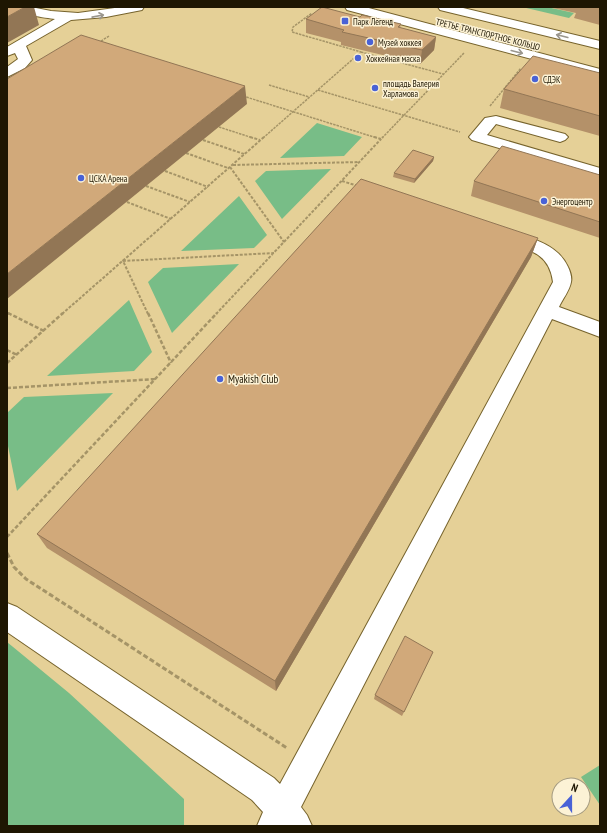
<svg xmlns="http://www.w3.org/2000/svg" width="607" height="833" font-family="'PT Sans Narrow',sans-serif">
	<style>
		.green { fill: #78bd87 }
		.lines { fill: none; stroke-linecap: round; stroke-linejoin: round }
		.minor-casing { stroke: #76632c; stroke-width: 2 }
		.major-casing { stroke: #76632c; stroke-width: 2 }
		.path-far3 { stroke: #a59467; stroke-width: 1.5; stroke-dasharray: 2.5 1; stroke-linecap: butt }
		.path-far2 { stroke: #a59467; stroke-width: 2; stroke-dasharray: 3 1.5; stroke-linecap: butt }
		.path-far1 { stroke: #a59467; stroke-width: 2.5; stroke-dasharray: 4 2; stroke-linecap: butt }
		.path { stroke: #a59467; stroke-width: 3; stroke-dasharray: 5 2.5; stroke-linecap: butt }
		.minor { fill: #fff; fill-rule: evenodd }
		.major { fill: #fff; fill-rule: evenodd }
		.wall { fill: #b49169 }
		.shaded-wall { fill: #927655 }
		.building { fill: #d1a97a; stroke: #927655 }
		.oneway { stroke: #9a968d }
		.poi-dot { fill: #4962d6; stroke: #fcf2d5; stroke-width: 1.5 }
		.labels { text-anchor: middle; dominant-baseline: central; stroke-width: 3; stroke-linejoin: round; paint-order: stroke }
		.far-poi-label { font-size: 9px; fill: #1e1602; stroke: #fcf2d5; text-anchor: start }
		.far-street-label { font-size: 9px; fill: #1e1602; stroke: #fcf2d5 }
		.poi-label { font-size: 11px; fill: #1e1602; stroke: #fcf2d5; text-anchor: start }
	</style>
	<rect width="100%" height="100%" fill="#e5d097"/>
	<path class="green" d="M522,7H547L574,13L569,18Z
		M317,123L362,137L344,156L280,158Z
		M331,169L282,219L255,181L266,171Z
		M239,196L267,235L254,248L181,251Z
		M239,264L172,333L148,282L163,268Z
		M129,300L152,352L134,371L47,376Z
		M113,393L17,491L7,441V413L24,397Z
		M7,642L69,693L184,799V826H7Z
		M600,765V805L581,777Z"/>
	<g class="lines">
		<defs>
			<path id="minor" d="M12,7H31L51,11L78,13L122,7H144L142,10L106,17L71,20L26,46L32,60L25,68L7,77V67L18,59L15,53L7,56V47L55,19C46,18 17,14 12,7Z
				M496,116L565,134L568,137L565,140L560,142L496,124L487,135L600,168V178L472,140L469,137L485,118Z
				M507,231C530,238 557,243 568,267C570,271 572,278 571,282C570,290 562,300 559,307L600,322V337L552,319L301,807L307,815L312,826H257L263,812L252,800L7,632V603L17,607L274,778L280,784L553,282C549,251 526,249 501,241L498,237L501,233Z"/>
			<path id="major" d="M345,7H365L600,69V77L347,10Z
				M438,7H459L600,41V49L440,10Z"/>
		</defs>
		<use href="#minor" class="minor-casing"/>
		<use href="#major" class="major-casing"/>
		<path class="path-far3" d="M98,43L109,36
			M361,52L443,74
			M269,85L309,97
			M318,90L460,132
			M243,96L377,138
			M490,106L521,68
			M219,127L253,138
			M263,138L361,52L292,32L293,27L312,13
			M382,138L464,53"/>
		<path class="path-far2" d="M250,137L260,140
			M374,137L381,139L383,137
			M203,140L244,154
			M186,153L228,168
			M233,165L360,162
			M230,167L284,242
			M165,171L208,187
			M342,181L358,186
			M146,186L190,202
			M127,202L171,219
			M7,313L10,314
			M62,314L264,137
			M148,314L123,261L274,253
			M216,314L381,139"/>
		<path class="path-far1" d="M8,313L44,331
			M148,313L171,363
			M7,350L17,355
			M7,363L63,313
			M7,388L156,379
			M7,537L217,313"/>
		<path class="path" d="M7,553L14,567L26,579L287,748"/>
		<use href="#minor" class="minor"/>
		<use href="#major" class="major"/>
	</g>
	<path class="wall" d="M548,7H600V25L574,18L576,13Z
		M306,19L401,24L400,28L436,37L434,50L420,64L341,45V42L306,33Z
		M600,73V136L500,108L504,89Z
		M434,157L433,161L414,183L393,177L394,173Z
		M600,175V238L471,196L474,181Z
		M538,238L531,257L276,691L47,548L37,534Z
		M433,652L402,716L374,699L375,695Z"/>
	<path class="shaded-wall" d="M25,7H34L39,25L7,43V17Z
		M436,37L434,50L420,64L422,50Z
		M245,86L247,104L7,299V274Z
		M434,157L433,161L414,183L415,179Z
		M538,238L531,257L276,691L275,681Z"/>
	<path class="building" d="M7,7H25L7,17Z
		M322,7L360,17L362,15L401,24L398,27L436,37L422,50L342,32L344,30L306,19Z
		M81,35L245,86L7,274V79Z
		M533,56L600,73V116L504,89Z
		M502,146L600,175V222L474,181Z
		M413,150L434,157L415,179L394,173Z
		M361,179L538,238L275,681L37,534Z
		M405,636L433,652L404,712L375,695Z"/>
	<defs><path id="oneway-shaft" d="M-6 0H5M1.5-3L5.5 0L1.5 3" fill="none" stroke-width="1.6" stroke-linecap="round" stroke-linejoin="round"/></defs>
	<g class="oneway">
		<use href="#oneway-shaft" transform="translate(98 16) rotate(-11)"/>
		<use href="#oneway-shaft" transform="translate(562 36) rotate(-166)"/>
		<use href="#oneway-shaft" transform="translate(517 52) rotate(14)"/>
	</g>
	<g class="poi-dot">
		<rect x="341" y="17" width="8" height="8" rx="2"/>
		<circle cx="370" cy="42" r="4"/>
		<circle cx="358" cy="58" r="4"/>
		<circle cx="535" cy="79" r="4"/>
		<circle cx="375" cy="88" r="4"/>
		<circle cx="81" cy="178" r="4"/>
		<circle cx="544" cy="201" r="4"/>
		<circle cx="220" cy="379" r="4"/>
	</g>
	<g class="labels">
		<g class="far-poi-label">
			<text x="353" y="21">Парк Легенд</text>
			<text x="378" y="42">Музей хоккея</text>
			<text x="366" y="58">Хоккейная маска</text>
			<text x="543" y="79">СДЭК</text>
			<text x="383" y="83">площадь Валерия<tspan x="383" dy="10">Харламова</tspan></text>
			<text x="89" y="178">ЦСКА Арена</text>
			<text x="552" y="201">Энергоцентр</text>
		</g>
		<g class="far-street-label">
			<text transform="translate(488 34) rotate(14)">ТРЕТЬЕ ТРАНСПОРТНОЕ КОЛЬЦО</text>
		</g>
		<g class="poi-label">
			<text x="228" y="379">Myakish Club</text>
		</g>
	</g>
	<rect width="607" height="833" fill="none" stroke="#1e1602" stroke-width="16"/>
	<g transform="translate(571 797) rotate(21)"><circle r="19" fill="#fcf2d5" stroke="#a39a81"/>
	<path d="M0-3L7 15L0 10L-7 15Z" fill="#4962d6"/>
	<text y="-6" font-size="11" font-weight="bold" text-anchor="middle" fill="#1e1602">N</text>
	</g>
</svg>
